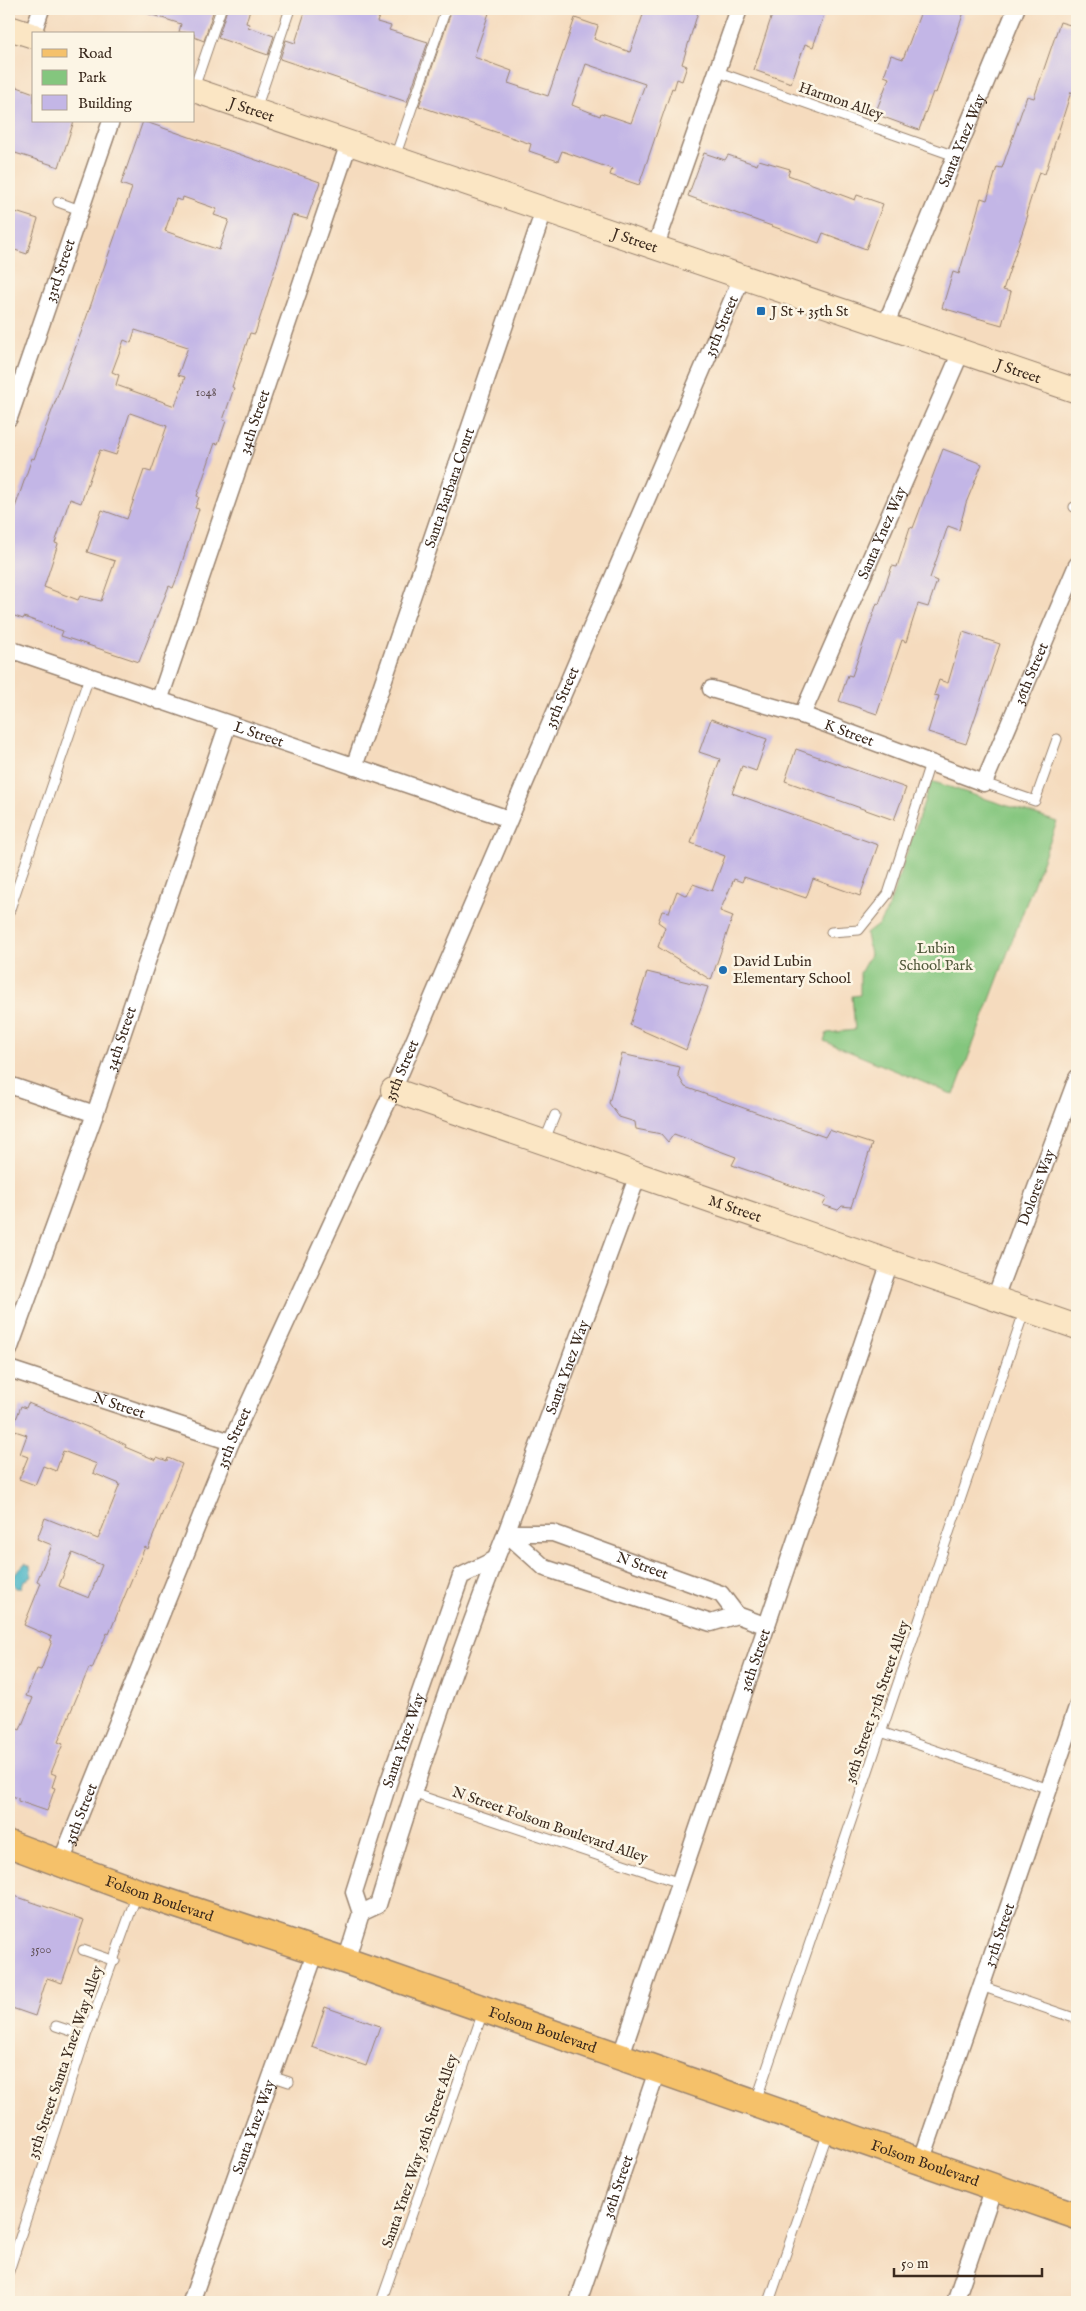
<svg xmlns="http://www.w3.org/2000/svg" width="1086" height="2311" font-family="'IM FELL English',serif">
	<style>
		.green { fill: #84c67e; stroke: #60784e }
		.water { fill: #49b5c6; stroke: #427072 }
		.building { fill: #c3b6e6; fill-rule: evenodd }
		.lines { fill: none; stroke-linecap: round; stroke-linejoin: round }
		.lane-casing { stroke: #98826e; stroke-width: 11 }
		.street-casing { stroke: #98826e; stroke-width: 19 }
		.secondary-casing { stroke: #98826e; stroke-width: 26 }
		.primary-casing { stroke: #98826e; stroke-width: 29 }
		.lane { stroke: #fff; stroke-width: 9 }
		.street { stroke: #fff; stroke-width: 16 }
		.secondary { stroke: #fbe6c4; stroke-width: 24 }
		.primary { stroke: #f5c16b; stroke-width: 26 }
		.poi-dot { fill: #1f6fb2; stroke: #fcf5e5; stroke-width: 2 }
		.labels { text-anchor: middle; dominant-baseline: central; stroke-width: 5; stroke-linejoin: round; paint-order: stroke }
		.number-label { font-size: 12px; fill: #5d4d50 }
		.street-label { font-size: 15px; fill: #3b2a1e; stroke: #fcf5e5 }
		.poi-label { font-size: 15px; fill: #3b2a1e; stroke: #fcf5e5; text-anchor: start }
		.park-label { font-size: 15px; fill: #51593b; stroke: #fcf5e5 }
	</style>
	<rect width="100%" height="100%" fill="#fcf5e5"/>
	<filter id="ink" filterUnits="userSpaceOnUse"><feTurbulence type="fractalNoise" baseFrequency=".02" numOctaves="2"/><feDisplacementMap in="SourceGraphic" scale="10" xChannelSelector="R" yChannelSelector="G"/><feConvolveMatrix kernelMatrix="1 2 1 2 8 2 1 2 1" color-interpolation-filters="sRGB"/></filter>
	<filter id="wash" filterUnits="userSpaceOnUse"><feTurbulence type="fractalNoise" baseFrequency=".0096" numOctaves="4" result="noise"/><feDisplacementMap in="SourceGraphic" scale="20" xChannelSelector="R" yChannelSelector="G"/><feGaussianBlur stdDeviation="1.12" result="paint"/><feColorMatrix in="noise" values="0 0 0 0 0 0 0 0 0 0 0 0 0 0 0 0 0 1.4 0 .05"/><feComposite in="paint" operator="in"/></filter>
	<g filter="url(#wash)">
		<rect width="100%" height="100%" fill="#f5dbbe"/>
		<path class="green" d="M931,781L1057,822L954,1095L824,1041L827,1033L855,1030L852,996L860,995V973L870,955L866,934L879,924L888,909Z"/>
		<path class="water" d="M25,1563L30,1566L32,1577L24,1581L21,1588H16L13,1584L15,1574Z"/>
		<g id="blocks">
			<path class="building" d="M144,9H214L204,41L194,37V34L179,32L181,24L143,12Z
				M227,9H250L246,23L249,24L248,27L274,36L268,55L218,38Z
				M306,9H382L377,22L391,26L389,30L428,42L407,102L280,59L286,40L295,43Z
				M452,9H478L489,13L474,57L512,71L508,83L548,96L575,18L598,26L594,39L630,52L645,9H699L682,64L687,66L682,81L677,79L674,89L672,88L639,185L610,175L612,169L562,151L558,161L529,151L531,144L419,106ZM586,64L645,84L631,123L601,113L600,116L572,105Z
				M774,9H826L813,47L805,44L791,83L754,70Z
				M922,9H965L936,93L933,92L919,130L875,114L889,78L884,76L891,55L903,59Z
				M1060,22L1077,27V94L1071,92L1045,174L1039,172L1026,214L1028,215L1003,290L1011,292L1002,325L942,308L953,272L959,274L981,198L987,200L997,167L1002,168L1027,96L1034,98Z
				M9,84L34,93V121H74L59,167L9,151Z
				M143,121L320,182L307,219L292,215L255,334L250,333L232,387L234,388L223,420L226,421L218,444L215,443L197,496L199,497L195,508L199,509L178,575L173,588L169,586L139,662L61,636L63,631L24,617L23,619L9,614V525L32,458L34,459L82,330L132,188L121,184ZM183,197L217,209L214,215L229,220L219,250L165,231L176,199L182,201ZM135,330L188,347L178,375L185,377L175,406L116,385L119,375L112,372L124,340L131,343ZM130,413L167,426L151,472L144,470L127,519L102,510L87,552L115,561L101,601L80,596L78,600L44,587L58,544L55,543L70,499L81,503L100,450L116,455Z
				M704,153L725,160L728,155L757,165L759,160L790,169L788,175L855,200L857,195L883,204L866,249L823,233L819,243L688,196Z
				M9,210L38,219L27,254L9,248Z
				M943,449L982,464L966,503L959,530L948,526L930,578L937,581L928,607L918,604L906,642L902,640L877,714L839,701L848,675L852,676L877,603L879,604L892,566L897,567L910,527L913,528Z
				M963,632L1000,644L966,744L928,732L939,696L934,695L939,680L948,683Z
				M711,719L767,739L756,771L742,766L732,793L878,845L860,896L813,879L806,898L744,877L742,882L734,879L720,911L733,916L711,980L658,947L665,927L658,922L662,911L669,912L677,891L687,896L693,884L712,891L725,856L691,843L720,759L699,752Z
				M796,749L906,788L894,820L785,781Z
				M647,972L708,987L686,1050L630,1025Z
				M622,1054L680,1067L678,1075L685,1087L825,1137L829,1130L872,1144L851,1207L842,1206L838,1210L823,1205L827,1198L732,1165L736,1157L674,1134L668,1142L661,1134L636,1129L635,1122L619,1117L609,1103Z
				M28,1403L102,1433L126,1445L125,1447L156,1460L157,1457L167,1461L168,1458L182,1464L148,1549L145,1547L109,1634L107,1633L92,1669L89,1668L58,1742L63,1744L51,1773L56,1775L52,1787L55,1788L47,1811L18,1801V1798L9,1795V1725L20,1730L33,1698L26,1696L37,1669L41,1670L52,1641L50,1640L52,1637L24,1625L41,1583L37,1581L52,1545L37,1539L45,1518L98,1539L120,1484L93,1473L97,1464L63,1451L56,1471L43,1466L35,1485L19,1479L28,1457L20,1454L27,1435L12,1430L21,1406L26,1408ZM72,1553L102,1565L89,1598L59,1586Z
				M9,1894L84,1920L62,1983L47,1978L35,2016L9,2007Z
				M325,2007L380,2026L366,2066L312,2047Z"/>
		</g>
	</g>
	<g filter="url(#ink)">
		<use href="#blocks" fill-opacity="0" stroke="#98826e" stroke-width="1"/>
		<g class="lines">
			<defs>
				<path id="lane" d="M718,72L955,156
					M194,88L221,9
					M256,109L290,9
					M395,157L446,9
					M58,202L80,210
					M1074,507L1077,508
					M984,783L1035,801L1057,739
					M9,912L89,677
					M831,932L859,930L888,894L930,763
					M544,1142L555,1115
					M881,1732L1049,1789
					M412,1793L680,1883
					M83,1950L115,1961
					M981,1986L1077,2019
					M56,2026L86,2036
					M271,2076L289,2082
					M756,2101L1025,1309
					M9,2271L86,2036L137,1894
					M381,2302L483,2012
					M769,2302L828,2132"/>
				<g id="street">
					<path d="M32,36L41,9"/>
					<path d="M655,248L739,9"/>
					<path id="s1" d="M885,326L1016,9"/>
					<path id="s2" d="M9,418L111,121"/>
					<path id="s3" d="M9,649L509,819"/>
					<path id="s4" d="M711,689L802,715L984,783L1077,565"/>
					<path id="s5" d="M159,701L349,143"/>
					<path id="s6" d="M802,715L961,352"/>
					<path id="s7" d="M354,767L544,210"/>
					<path d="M9,1085L95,1114"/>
					<path id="s8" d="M995,1298L1077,1078"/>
					<path id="s9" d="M9,1350L95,1114L228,724"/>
					<path id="s10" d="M9,1369L231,1442"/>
					<path id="s11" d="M506,1533H553L721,1594L737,1615L767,1626"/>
					<path d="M506,1533L545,1568L711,1623L737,1615"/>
					<path id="s12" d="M61,1862L231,1442L393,1090L742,277"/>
					<path id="s13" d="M361,1913L378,1905C416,1780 457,1655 506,1533L638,1175"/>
					<path id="s14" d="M346,1961L361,1913L354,1892L388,1784L461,1576L496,1559"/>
					<path id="s15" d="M620,2058L890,1262"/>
					<path id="s16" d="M921,2162L1077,1707"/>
					<path id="s17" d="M191,2302L316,1951"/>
					<path id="s18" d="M578,2302L657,2071"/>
					<path d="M955,2302L994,2187"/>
				</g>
				<g id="secondary">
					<path d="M9,28L34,36"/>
					<path id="s19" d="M194,90L1077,391"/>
					<path id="s20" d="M393,1090L1077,1327"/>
				</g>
				<g id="primary">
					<path id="s21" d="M9,1844L138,1892L346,1961L1077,2216"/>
				</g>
			</defs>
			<use href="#lane" class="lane-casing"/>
			<use href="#street" class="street-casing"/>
			<use href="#secondary" class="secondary-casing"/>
			<use href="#primary" class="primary-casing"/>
			<use href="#lane" class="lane"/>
			<use href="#street" class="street"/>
			<use href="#secondary" class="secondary"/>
			<use href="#primary" class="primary"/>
		</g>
	</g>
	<g class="poi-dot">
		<rect x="756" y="306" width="10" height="10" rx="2.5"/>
		<circle cx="723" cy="970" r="5"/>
	</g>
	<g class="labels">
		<g class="number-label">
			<text x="206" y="392">1048</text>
			<text x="41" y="1949">3500</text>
		</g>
		<g class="street-label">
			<text transform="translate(841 101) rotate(19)">Harmon Alley</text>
			<text stroke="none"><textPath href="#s19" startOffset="61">J Street</textPath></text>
			<text stroke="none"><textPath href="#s1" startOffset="201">Santa Ynez Way</textPath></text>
			<text stroke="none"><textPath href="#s19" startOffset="466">J Street</textPath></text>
			<text stroke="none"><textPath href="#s2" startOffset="156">33rd Street</textPath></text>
			<text stroke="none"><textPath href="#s12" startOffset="1672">35th Street</textPath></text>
			<text stroke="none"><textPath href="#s19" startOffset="871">J Street</textPath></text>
			<text stroke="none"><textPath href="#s5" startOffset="295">34th Street</textPath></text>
			<text stroke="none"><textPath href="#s7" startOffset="295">Santa Barbara Court</textPath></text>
			<text stroke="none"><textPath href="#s6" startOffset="199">Santa Ynez Way</textPath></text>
			<text stroke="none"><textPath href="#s4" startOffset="408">36th Street</textPath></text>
			<text stroke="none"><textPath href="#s12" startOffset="1268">35th Street</textPath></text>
			<text stroke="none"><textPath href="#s4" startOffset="145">K Street</textPath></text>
			<text stroke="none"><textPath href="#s3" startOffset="264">L Street</textPath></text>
			<text stroke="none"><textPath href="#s9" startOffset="331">34th Street</textPath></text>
			<text stroke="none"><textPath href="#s12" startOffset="862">35th Street</textPath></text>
			<text stroke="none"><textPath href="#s8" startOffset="118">Dolores Way</textPath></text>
			<text stroke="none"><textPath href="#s20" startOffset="362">M Street</textPath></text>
			<text stroke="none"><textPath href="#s13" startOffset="589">Santa Ynez Way</textPath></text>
			<text stroke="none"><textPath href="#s10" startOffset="116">N Street</textPath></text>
			<text stroke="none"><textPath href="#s12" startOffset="458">35th Street</textPath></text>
			<text stroke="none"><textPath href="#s11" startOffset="142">N Street</textPath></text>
			<text stroke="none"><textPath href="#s15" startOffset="420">36th Street</textPath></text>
			<text transform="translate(877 1702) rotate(-71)">36th Street 37th Street Alley</text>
			<text stroke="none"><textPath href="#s14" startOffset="232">Santa Ynez Way</textPath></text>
			<text stroke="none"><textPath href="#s12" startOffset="52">35th Street</textPath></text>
			<text transform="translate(550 1825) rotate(19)">N Street Folsom Boulevard Alley</text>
			<text stroke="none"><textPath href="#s21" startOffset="160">Folsom Boulevard</textPath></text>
			<text stroke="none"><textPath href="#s16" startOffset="240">37th Street</textPath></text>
			<text stroke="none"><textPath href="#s21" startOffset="565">Folsom Boulevard</textPath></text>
			<text transform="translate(65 2062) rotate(-71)">35th Street Santa Ynez Way Alley</text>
			<text stroke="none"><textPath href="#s17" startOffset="186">Santa Ynez Way</textPath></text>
			<text transform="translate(420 2151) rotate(-71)">Santa Ynez Way 36th Street Alley</text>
			<text stroke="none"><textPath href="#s21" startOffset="970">Folsom Boulevard</textPath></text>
			<text stroke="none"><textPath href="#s18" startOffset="122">36th Street</textPath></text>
		</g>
		<g class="poi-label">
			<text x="771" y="311">J St + 35th St</text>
			<text x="733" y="961">David Lubin<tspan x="733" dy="17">Elementary School</tspan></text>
		</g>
		<g class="park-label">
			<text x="936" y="948">Lubin<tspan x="936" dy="17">School Park</tspan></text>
		</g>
	</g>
	<rect width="1086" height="2311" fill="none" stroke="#fcf5e5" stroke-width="30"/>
	<rect x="32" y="32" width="162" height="90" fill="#fcf5e5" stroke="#afa495"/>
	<rect x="42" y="49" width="25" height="8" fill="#f5c16b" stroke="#afa495"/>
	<text x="78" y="58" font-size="15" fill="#3b2a1e">Road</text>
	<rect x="42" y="70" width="25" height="15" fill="#84c67e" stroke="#afa495"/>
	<text x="78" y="82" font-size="15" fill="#3b2a1e">Park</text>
	<rect x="42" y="95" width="25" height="15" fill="#c3b6e6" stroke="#afa495"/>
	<text x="78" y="108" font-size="15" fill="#3b2a1e">Building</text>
	<path d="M894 2268v8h148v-8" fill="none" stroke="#3b2a1e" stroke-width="2.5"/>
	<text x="901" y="2268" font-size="15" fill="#3b2a1e" stroke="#fcf5e5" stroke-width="4" paint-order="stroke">50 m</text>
</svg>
